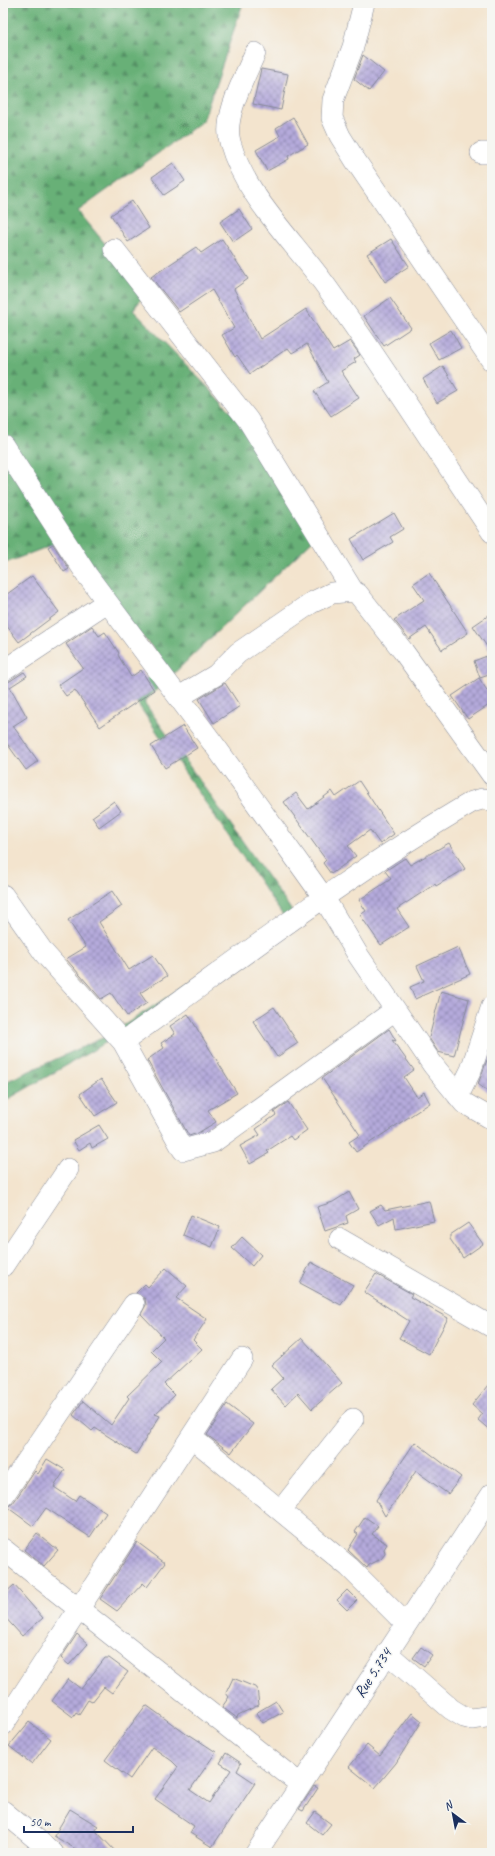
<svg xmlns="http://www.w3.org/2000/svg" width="495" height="1856" font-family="Caveat,sans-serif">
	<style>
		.forest { fill: url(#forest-firs); stroke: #41706a }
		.building { fill: url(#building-cross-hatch) }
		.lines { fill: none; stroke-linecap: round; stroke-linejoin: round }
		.minor-casing { stroke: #878a96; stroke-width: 22 }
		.minor { stroke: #fff; stroke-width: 21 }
		.labels { text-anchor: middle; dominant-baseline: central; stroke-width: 3; stroke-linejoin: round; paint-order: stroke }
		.street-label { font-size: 16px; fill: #1b2f5e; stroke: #f6f6f2 }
	</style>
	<defs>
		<pattern id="forest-firs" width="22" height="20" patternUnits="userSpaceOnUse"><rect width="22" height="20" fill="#67b077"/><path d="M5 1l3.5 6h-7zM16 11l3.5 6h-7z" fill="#549065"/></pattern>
		<pattern id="building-cross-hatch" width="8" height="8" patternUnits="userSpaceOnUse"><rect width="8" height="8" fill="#b5aadb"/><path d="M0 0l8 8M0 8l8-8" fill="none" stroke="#928bb5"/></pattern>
	</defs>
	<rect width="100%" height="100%" fill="#f6f6f2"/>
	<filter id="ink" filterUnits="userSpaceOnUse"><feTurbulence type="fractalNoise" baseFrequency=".025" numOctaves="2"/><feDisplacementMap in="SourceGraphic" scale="8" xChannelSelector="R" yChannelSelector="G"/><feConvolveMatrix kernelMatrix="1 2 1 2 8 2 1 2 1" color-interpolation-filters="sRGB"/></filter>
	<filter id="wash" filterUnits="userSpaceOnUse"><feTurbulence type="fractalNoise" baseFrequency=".012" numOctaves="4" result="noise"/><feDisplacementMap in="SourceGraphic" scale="16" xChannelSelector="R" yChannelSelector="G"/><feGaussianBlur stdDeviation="0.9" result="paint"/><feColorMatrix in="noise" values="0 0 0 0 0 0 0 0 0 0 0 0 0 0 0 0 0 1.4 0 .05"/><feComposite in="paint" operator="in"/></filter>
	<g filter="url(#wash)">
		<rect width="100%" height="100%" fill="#f3e4ce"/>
		<path class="forest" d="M3,3H243L203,121L78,211L146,293L133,310L258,439L315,538L144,702L299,921L102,1045L3,1102V1083L109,1035L286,920L135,700L160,656L57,543L3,564Z"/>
		<g id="blocks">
			<path class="building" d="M363,55L384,72L369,91L354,79Z
				M261,69L288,74L281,110L253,104Z
				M293,117L308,144L288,156L289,159L267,171L256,150L280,136L276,128Z
				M173,163L185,181L164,195L152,177Z
				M132,201L149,228L128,242L111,215Z
				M239,209L252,229L233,242L220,222Z
				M222,239L248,279L234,289L260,339L306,309L333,351L350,341L360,355L354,359L356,362L341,371L359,398L331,416L314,391L328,382L307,344L292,353L288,348L250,374L237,355L235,357L222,335L234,328L212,290L179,312L151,277L196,247L201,253Z
				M391,239L409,266L385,282L367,254Z
				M390,298L411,328L384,346L364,316Z
				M451,330L461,348L439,360L429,343Z
				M443,366L458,391L437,403L423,379Z
				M394,513L403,529L390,537L393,542L363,560L351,539Z
				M53,544L69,569L64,572L48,547Z
				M429,573L468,633L442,650L426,627L409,639L394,620L424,600L413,584Z
				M32,576L59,612L19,642L3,621V597Z
				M492,613V654L473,626Z
				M92,626L99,636L105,632L119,653L118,655L131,677L141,670L154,690L100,727L75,690L66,696L58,685L83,668L66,644Z
				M492,654V674L480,678L474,661Z
				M24,672L27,676L10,687L27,717L13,726L38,761L26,770L3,738V683L10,681Z
				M479,678L492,698V703L468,719L452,696Z
				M225,683L240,706L214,723L199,699Z
				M183,726L197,748L165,768L151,746Z
				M359,781L394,834L380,844L370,830L348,846L356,856L331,874L323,863L326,860L284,802L296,793L308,809L332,791L336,797Z
				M114,801L121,811L99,827L92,817Z
				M449,843L465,869L436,886L435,884L397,909L409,927L381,945L360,915L366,911L359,900L391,879L385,871L405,858L410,865Z
				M112,891L122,906L99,922L129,970L153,955L167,976L140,993L147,1003L127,1016L111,993L101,999L66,959L86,947L68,920Z
				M458,947L470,974L415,999L410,987L424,981L417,966Z
				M441,991L469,999L454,1056L438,1052L429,1038Z
				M274,1007L298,1043L277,1057L253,1021Z
				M188,1014L237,1093L208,1110L216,1122L198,1133L189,1136L147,1060L164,1048L161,1043L175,1034L170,1026Z
				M389,1029L396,1041L392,1040L414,1070L404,1077L417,1097L424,1092L430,1103L356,1152L349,1142L360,1135L322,1078Z
				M492,1044V1095L478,1084L487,1060L491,1055H489Z
				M101,1079L117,1102L95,1116L80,1094Z
				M288,1102L307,1130L293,1140L290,1136L267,1151L269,1153L250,1164L240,1146L260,1135L256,1129L276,1115L274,1112Z
				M99,1125L108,1139L92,1148L90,1143L79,1150L73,1140Z
				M349,1192L358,1209L346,1216L348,1223L325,1231L317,1207L333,1202Z
				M429,1201L434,1221L396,1229L394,1217L379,1225L370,1211L381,1205L385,1210Z
				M191,1215L220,1227L212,1247L183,1235Z
				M468,1223L483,1244L463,1258L450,1239V1235Z
				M242,1237L261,1255L252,1266L232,1248Z
				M311,1262L353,1285L341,1305L300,1283Z
				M166,1268L187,1286L176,1298L207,1319L193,1340L202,1349L164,1384L175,1395L155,1414L160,1416L136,1454L95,1428L92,1431L73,1415L83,1401L111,1425L129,1398L127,1396L162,1362L151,1351L164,1338L141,1314L146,1305L145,1299L136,1293L145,1284L148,1287Z
				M376,1274L412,1294L410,1297L448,1318L429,1354L399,1338L409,1321L364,1292Z
				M302,1338L342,1383L312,1409L298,1393L285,1405L271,1389L283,1378L272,1365Z
				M492,1380V1432L478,1420L482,1414L472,1405Z
				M227,1404L253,1424L231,1453L207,1435Z
				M415,1442L461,1477L448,1494L416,1471L385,1516L376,1500Z
				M47,1459L65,1470L54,1487L75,1501L79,1495L106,1513L90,1537L46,1508L33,1526L7,1507L13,1503L35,1471L38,1474Z
				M365,1517L378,1526L372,1534L387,1544L384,1549L385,1554L381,1559L369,1565L367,1568L348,1550L358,1534L355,1532Z
				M37,1533L58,1550L44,1566L24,1550Z
				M137,1542L165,1563L147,1587L143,1583L117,1611L100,1599Z
				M14,1585L43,1618L22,1636L3,1615V1595Z
				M347,1590L357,1600L347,1610L337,1600Z
				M77,1634L88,1644L69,1665L61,1658Z
				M421,1647L432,1655L424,1666L413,1658Z
				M105,1658H109L128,1672L112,1693L104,1687L92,1702L88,1700L79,1714L76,1712L73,1717L52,1701L68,1679L81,1689Z
				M233,1678L257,1688L259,1705L238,1715L237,1718L222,1707L229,1697L226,1693Z
				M276,1701L283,1712L263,1723L256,1713Z
				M146,1705L189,1736L190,1735L216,1752L190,1790L209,1803L231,1770L220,1763L226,1753L241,1763L237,1771L255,1783L212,1847L190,1833L194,1826L155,1799L178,1767L172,1761L152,1747L130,1779L105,1760Z
				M412,1713L422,1721L396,1763L375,1788L349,1767L367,1745L380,1756Z
				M29,1722L51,1739L32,1764L9,1746Z
				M314,1786L318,1788L303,1811L299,1809Z
				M70,1809L98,1826L95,1830L117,1853H82L54,1836Z
				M315,1812L331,1824L322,1835L307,1823Z"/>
		</g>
	</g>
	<g filter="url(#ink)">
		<use href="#blocks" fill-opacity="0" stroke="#878a96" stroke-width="1"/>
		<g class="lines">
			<defs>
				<path id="minor" d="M364,3L353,47L333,100L332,118L340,136L355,160L492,361
					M255,53C245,77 223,116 230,142C245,197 296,243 328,289C385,368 437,451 492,532
					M481,153H492
					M114,249L248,420L353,591L358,594L403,651L492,775
					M3,445L87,575L218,750L324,898L358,955L433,1065L464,1103L492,1119
					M3,671L107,602
					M179,697L216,675L238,653L311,603L332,593L353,591
					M3,895L44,953L123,1042C238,960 350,873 472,802L482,799L492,800
					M123,1042L183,1150L213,1142L395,1010
					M458,1096L471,1070L492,1006
					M340,1239L492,1327
					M3,1266L68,1169
					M191,1437L349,1567L406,1624
					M3,1496L134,1304
					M281,1510L353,1419
					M3,1549L300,1784
					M387,1653L451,1709L464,1717L472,1719L492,1716
					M3,1725L242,1359
					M3,1811L53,1853
					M256,1853L492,1494"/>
			</defs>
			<use href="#minor" class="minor-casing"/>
			<use href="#minor" class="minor"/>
		</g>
	</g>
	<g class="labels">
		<g class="street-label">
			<text transform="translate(373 1673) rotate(-57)">Rue 5.734</text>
		</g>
	</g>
	<rect width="495" height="1856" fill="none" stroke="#f6f6f2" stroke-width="16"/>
	<g transform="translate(453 1814) rotate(328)" stroke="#f6f6f2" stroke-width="3" paint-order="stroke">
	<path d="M0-3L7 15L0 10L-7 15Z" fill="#1b2f5e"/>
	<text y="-6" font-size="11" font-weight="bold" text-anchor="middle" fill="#1b2f5e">N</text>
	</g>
	<path d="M24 1826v6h109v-6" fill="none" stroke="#1b2f5e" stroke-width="2"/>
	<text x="30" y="1826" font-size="12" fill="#1b2f5e" stroke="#f6f6f2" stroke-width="3" paint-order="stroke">50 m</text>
</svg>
